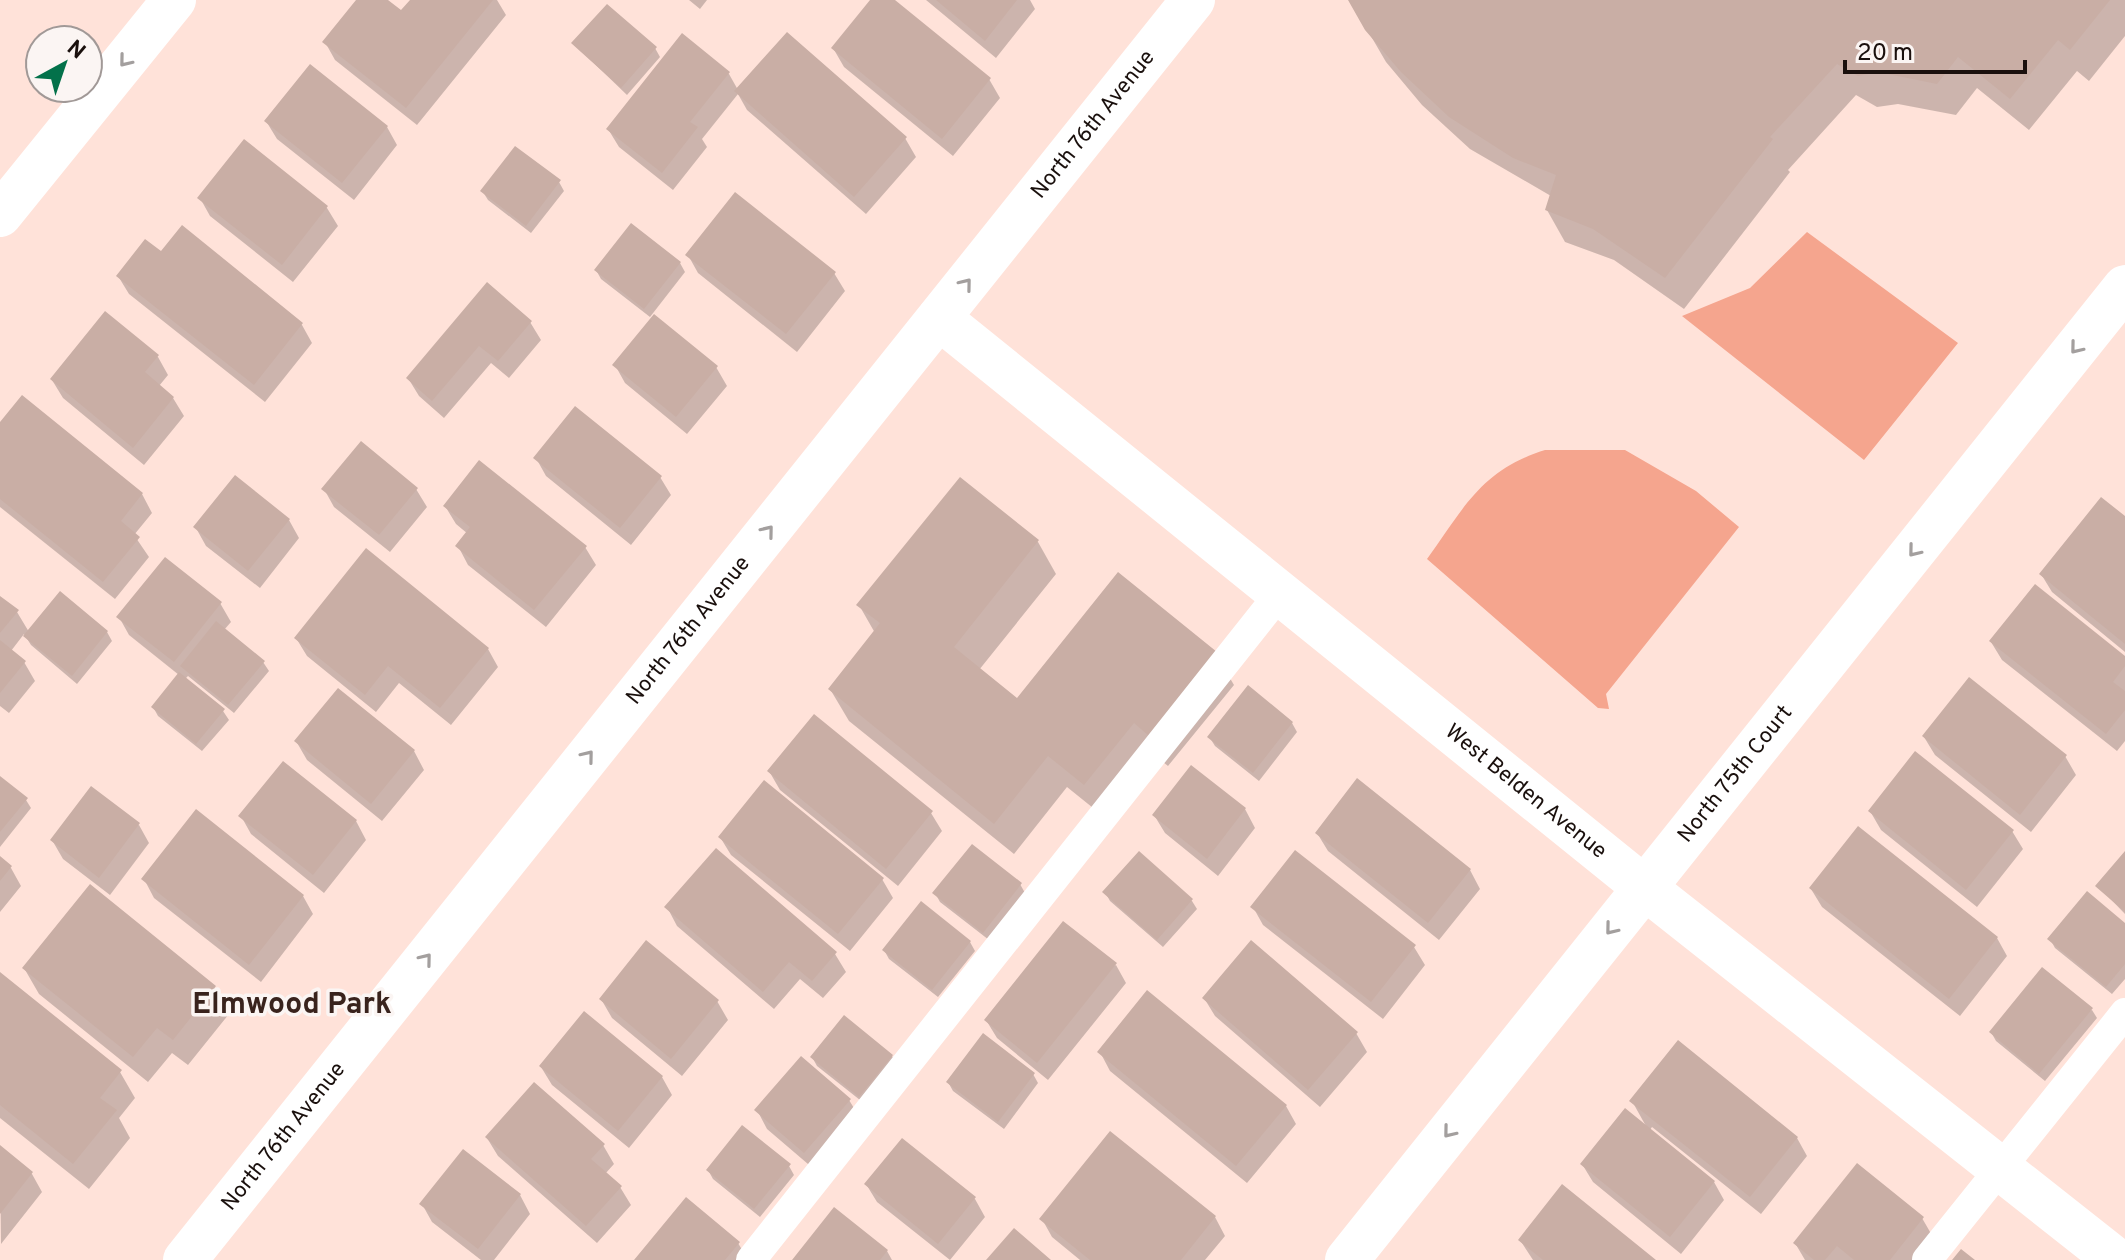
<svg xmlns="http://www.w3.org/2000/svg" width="2125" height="1260" font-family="Overpass,sans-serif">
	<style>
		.green { fill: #f5a58e }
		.shadow { fill: #0003 }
		.building { fill: #c9aea5 }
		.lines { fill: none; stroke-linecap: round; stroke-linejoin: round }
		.service { stroke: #fff; stroke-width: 30 }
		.minor { stroke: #fff; stroke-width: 44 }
		.oneway { stroke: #a39f9e }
		.labels { text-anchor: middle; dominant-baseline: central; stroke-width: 7; stroke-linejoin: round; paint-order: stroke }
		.street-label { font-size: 22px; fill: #1a100d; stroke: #fbf5f3 }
		.district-label { font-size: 30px; font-weight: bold; fill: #39231d; stroke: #fbf5f3 }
	</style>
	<rect width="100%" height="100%" fill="#ffe2d9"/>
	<path class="green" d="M1807,232L1958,343L1864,460L1682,316L1750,288Z
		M1545,450H1625L1696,491L1739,527L1606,694L1609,709L1598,708L1427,559C1464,508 1481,470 1545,450Z"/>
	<path class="shadow" d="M358,0H385L402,13L412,0H497L506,15L417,125L335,60L325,42Z
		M689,0H707L700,9Z
		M873,0H892L989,79L1000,98L953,156L844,67L833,48Z
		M926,0H1030L1035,9L996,58Z
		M1350,0H2125V36L2089,81L2077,71L2029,130L1977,88L1956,115L1898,104L1877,107L1856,95L1788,170L1790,172L1684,309L1614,260L1565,242L1547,210L1551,196L1470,149L1422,105L1386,62Z
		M682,36L729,74L738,90L905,138L916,157L866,214L747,110L738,94L702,139L707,147L673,190L619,147L608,129Z
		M574,44L655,48L660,57L627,95Z
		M266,121L387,127L397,145L354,200L277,139Z
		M244,142L327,208L338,226L293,282L210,216L200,198Z
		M559,182L564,191L531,233L488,200L483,192Z
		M182,228L302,325L312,343L265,402L129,294L118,276L161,254Z
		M688,255L834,273L845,291L797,352L698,273Z
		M680,263L685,272L650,317L601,279L596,270Z
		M105,314L158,357L168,375L159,386L173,398L184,416L144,465L63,398L52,380Z
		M530,322L541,340L509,378L491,363L444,418L419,396L408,378Z
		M615,365L716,367L727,386L687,434L625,383Z
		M0,425L142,494L152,513L134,535L149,557L115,599L0,507Z
		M536,458L660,477L671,495L631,545L546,476Z
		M961,479L1038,542L1056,574L979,670L1018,701L1215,653L1234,685L1168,766L1153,754L1103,816L1067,787L1014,854L849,721L830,689L875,633L859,605Z
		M324,489H416L427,507L390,552L334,507Z
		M445,506L585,547L596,565L546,627L468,565L458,546L468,534L456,524Z
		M2125,519V652L2052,592L2041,574Z
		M289,520L299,538L260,588L206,546L196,528Z
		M0,598L17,612L29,632H107L112,641L77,684L31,645L24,634L11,651L24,662L35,681L9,713L0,706Z
		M220,603L231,622L224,630L263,662L269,671L234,713L188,676L185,679L223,711L229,720L202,751L158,716L153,707L179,675L129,635L119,617Z
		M296,638L488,649L498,667L451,725L399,683L376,712L307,656Z
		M1991,642L2125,658V741L2117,751L2002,660Z
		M1292,723L1297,732L1259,781L1215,746L1210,738Z
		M1924,737L2065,756L2076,775L2031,832L1935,755Z
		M296,741L414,751L424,770L382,821L307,760Z
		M769,771L931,813L942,831L898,886L780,790Z
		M0,778L26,800L31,808L0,847Z
		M1245,809L1255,828L1218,876L1165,833L1154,815Z
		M1870,811L2012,831L2023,849L1977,907L1881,830Z
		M241,816L356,821L366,840L324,893L251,834Z
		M139,825L149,843L110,895L63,859L52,840Z
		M1317,833L1470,870L1480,889L1439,940L1328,851Z
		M720,837L882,879L893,898L850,951L731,855Z
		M1139,854L1192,901L1197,909L1163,947L1110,901L1105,892Z
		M2125,854V914L2098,886Z
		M0,859L11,868L21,886L0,912Z
		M144,879L303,896L313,914L261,982L154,898Z
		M1020,884L1025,893L989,940L940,902L935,893Z
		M1811,889L1997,938L2007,956L1960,1016L1822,907Z
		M667,907L835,954L846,972L823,998L800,979L774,1009L677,926Z
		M1253,907L1414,947L1425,965L1383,1019L1263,925Z
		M2125,925V979L2112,994L2055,948L2050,939Z
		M970,942L975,951L938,997L889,959L884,950Z
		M1116,965L1126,983L1048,1080L997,1038L986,1020Z
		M24,968L214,987L229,1014L188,1065L172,1053L148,1082L39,994Z
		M0,975L120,1072L135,1098L119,1118L130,1138L89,1189L0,1118Z
		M1204,998L1356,1033L1367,1052L1320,1107L1215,1016Z
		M601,999L717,1001L728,1020L682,1076L612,1018Z
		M2092,1010L2097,1018L2045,1081L1996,1041L1991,1032Z
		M1100,1052L1286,1106L1296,1124L1247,1183L1110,1071Z
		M892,1056L897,1065L865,1104L817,1066L812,1057Z
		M541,1067L662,1077L672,1095L629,1148L552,1085Z
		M1033,1074L1038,1083L1004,1129L953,1091L948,1082Z
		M849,1100L860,1118L815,1170L767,1129L757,1110Z
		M1632,1101L1797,1138L1807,1156L1761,1214L1652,1127L1650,1130L1714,1182L1724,1200L1681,1254L1593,1182L1582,1164L1647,1128Z
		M487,1138L603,1145L614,1164L605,1174L620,1187L631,1205L597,1243L498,1156Z
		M902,1140L975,1199L985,1217L950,1260L877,1202L866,1184Z
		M0,1147L32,1174L42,1192L1,1244Z
		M789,1166L794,1175L760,1217L713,1179L708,1170Z
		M520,1195L530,1214L494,1260H481L432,1222L422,1204Z
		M1215,1217L1225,1236L1205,1260H1080L1052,1237L1042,1219Z
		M1922,1218L1933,1237L1914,1260H1805L1795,1243Z
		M1520,1240L1652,1260H1533Z
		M738,1243L748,1260H637Z
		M887,1251L892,1260H794Z"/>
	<path class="building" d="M356,0H388L401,10L410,0H493L406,108L322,42Z
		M870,0H895L991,78L942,139L831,48Z
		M936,0H1017L985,41Z
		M1348,0H2110L2070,50L2058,40L2010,99L1958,57L1937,84L1878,72L1858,76L1837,64L1770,137L1773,139L1665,278L1593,229L1545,210L1556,175L1513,158L1449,117L1401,72L1365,30Z
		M607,4L657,47L621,88L571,43Z
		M787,32L907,137L854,197L734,91Z
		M682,33L730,72L690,122L698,127L662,173L606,129Z
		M310,64L388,126L342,183L264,121Z
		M244,139L328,206L282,265L197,198Z
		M515,146L561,180L526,226L480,191Z
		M735,192L836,272L786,334L685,255Z
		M631,223L681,262L644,309L594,270Z
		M182,225L303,323L254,385L116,276L145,239L161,251Z
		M487,282L532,321L498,361L479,346L432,401L406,378Z
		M105,311L159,355L145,372L174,397L133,448L50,379Z
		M654,314L718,366L676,417L612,365Z
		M22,395L143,493L121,521L140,537L103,582L0,499V422Z
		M575,406L662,476L620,528L533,458Z
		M361,441L418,488L379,535L321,489Z
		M479,460L587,546L534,610L455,546L470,527L443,506Z
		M235,475L290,519L248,571L193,527Z
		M960,477L1039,540L954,647L1017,698L1118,572L1217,652L1149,736L1134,723L1084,785L1048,756L994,824L828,689L880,623L856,605Z
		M2101,497L2125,516V644L2039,574Z
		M366,548L489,648L440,708L388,666L365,695L294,638Z
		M165,557L222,602L174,662L116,617Z
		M2035,584L2125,656V666L2113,682L2125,691V710L2106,734L1989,641Z
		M60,591L108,631L72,676L23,636Z
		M0,596L19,610L0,633Z
		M216,621L265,661L228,705L180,666Z
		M0,640L26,661L0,693Z
		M179,672L225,709L196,744L151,707Z
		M1969,677L2067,755L2020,815L1922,736Z
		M1248,685L1293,722L1253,773L1207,737Z
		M338,688L415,750L371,804L294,741Z
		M814,714L933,811L886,869L767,771Z
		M1915,751L2014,830L1966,890L1868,811Z
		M283,761L357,820L313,875L238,816Z
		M1191,765L1246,808L1207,859L1152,815Z
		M0,776L28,798L0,832Z
		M1357,778L1471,869L1428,923L1315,833Z
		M764,780L884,878L838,934L718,837Z
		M91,786L140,823L99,878L50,840Z
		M196,809L304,895L249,965L141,879Z
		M1858,826L1998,937L1949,999L1809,888Z
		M972,844L1022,883L983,933L932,893Z
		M716,848L837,952L812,981L789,962L763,992L664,907Z
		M1295,850L1416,945L1371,1002L1250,907Z
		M1139,851L1193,899L1157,940L1102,892Z
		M2125,851V912L2095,886Z
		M0,856L12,866L0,881Z
		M90,884L216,986L173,1040L157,1028L133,1057L22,968Z
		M2087,891L2125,923V964L2106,987L2047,939Z
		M921,901L971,941L932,990L882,950Z
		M1063,921L1117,963L1037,1063L984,1020Z
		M646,940L719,1000L671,1059L599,999Z
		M1251,940L1358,1032L1308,1090L1202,998Z
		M2042,967L2093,1008L2039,1074L1989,1032Z
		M0,972L122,1070L100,1098L117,1110L73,1164L0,1105Z
		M1147,990L1287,1105L1236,1166L1097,1052Z
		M584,1011L663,1076L618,1131L539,1066Z
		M844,1015L893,1055L859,1097L810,1057Z
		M983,1033L1035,1073L998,1122L946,1082Z
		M1678,1040L1798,1137L1750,1197L1629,1101Z
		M801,1056L851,1099L804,1153L754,1110Z
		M534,1082L605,1144L591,1159L622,1186L586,1226L485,1137Z
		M1625,1108L1715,1181L1670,1237L1580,1164Z
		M742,1125L791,1164L754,1209L706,1170Z
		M1110,1131L1216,1216L1181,1260H1090L1039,1219Z
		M902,1138L976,1197L938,1244L864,1184Z
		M0,1145L33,1172L0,1214Z
		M463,1149L521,1194L478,1249L419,1204Z
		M1857,1163L1924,1217L1890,1260H1854L1837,1246L1825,1260H1814L1793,1243Z
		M1562,1184L1656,1260H1543L1518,1240Z
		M686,1197L740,1242L725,1260H634Z
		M834,1207L888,1250L880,1260H792Z
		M1014,1228L1051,1260H986Z
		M1961,1249L1975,1260H1952Z"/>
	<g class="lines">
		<path class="service" d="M751,1260L1281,592
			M1927,1260L2125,1013"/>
		<g class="minor">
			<path d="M0,215L174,0"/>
			<path id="s1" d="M939,318L1645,888L2116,1260"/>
			<path id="s2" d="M185,1260L1193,0"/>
			<path id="s3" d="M1347,1260L2125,287"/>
		</g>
	</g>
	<defs><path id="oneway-chevron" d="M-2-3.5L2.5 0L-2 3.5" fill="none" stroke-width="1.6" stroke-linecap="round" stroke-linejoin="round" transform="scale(2)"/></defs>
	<g class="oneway">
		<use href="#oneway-chevron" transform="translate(125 61) rotate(129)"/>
		<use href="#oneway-chevron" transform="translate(966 284) rotate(-51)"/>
		<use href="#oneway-chevron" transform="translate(2076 348) rotate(129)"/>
		<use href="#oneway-chevron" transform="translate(768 531) rotate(-51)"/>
		<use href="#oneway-chevron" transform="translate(1914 551) rotate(129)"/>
		<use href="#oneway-chevron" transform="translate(588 756) rotate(-51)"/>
		<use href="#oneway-chevron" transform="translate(1611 929) rotate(129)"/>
		<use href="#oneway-chevron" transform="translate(426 959) rotate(-51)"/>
		<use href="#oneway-chevron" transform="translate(1449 1132) rotate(129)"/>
	</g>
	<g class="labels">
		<g class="street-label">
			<text stroke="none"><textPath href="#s2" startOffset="1454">North 76th Avenue</textPath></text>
			<text stroke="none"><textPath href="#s2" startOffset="806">North 76th Avenue</textPath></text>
			<text stroke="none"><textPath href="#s3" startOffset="622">North 75th Court</textPath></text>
			<text stroke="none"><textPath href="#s1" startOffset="754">West Belden Avenue</textPath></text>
			<text stroke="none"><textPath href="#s2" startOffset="158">North 76th Avenue</textPath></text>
		</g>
		<g class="district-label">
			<text x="292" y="1005">Elmwood Park</text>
		</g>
	</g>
	<g transform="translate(64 64) rotate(40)"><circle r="38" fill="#fbf5f3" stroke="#a19997" stroke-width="2"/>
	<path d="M0-6L14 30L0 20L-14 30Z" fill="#03714a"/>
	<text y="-12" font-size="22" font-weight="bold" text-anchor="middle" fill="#1a100d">N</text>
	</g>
	<path d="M1845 60v12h180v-12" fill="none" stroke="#1a100d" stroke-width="4"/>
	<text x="1857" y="60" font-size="24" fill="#1a100d" stroke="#fbf5f3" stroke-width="6" paint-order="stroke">20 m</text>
</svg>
